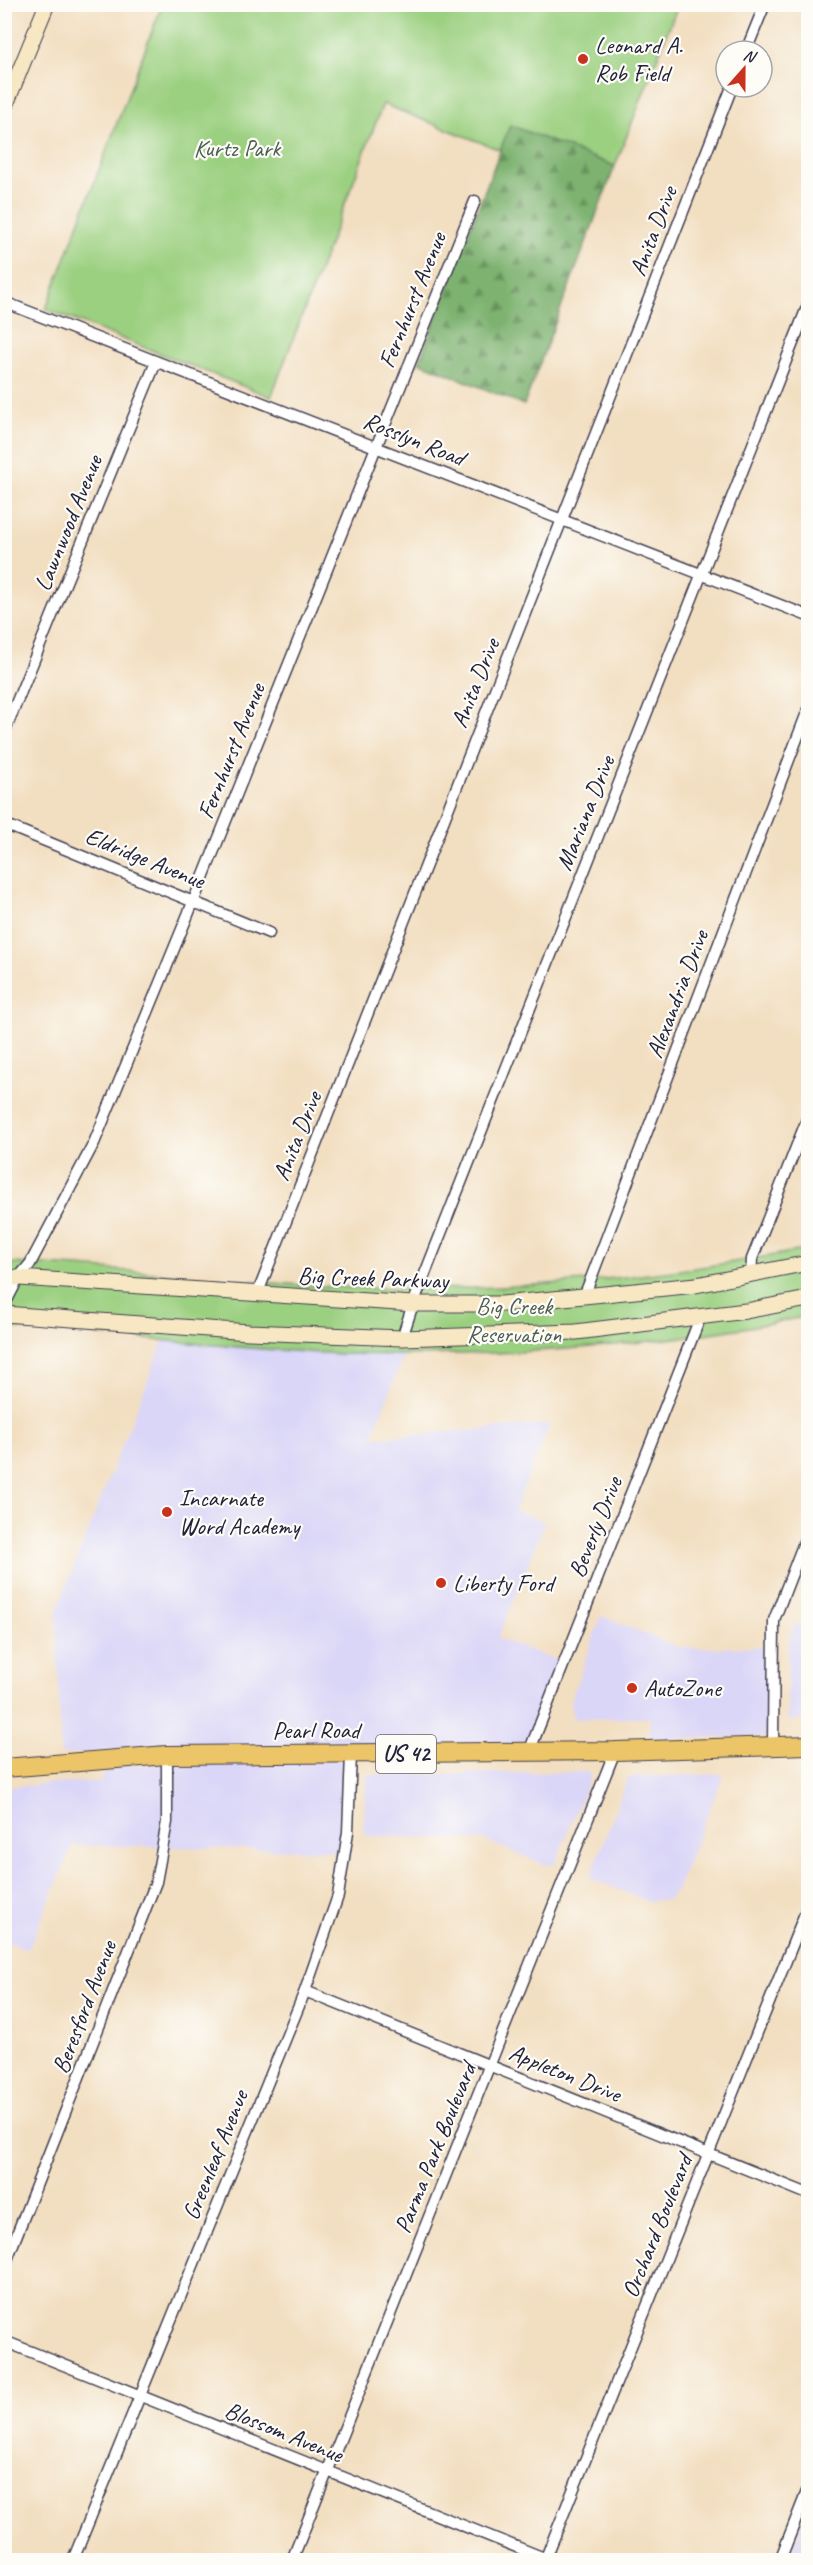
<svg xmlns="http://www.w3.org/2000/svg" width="813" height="2565" font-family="Caveat,sans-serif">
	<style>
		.built { fill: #dad6f7 }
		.forest { fill: url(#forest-firs); stroke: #506a55; stroke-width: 1.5 }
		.green { fill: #9cd081; stroke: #5f795e; stroke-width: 1.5 }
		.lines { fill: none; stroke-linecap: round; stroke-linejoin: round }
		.street-casing { stroke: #413e4f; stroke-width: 13 }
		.secondary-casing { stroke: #413e4f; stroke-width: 17 }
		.primary-casing { stroke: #413e4f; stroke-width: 20 }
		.street { stroke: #fff; stroke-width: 10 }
		.secondary { stroke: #f7e8c3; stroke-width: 15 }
		.primary { stroke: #ecc569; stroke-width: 18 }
		.poi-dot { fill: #c8321e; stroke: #fdfcf7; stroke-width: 2 }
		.labels { text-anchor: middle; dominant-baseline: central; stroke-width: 4.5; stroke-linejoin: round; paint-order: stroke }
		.shield { fill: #fdfcf7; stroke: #646373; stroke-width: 1.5 }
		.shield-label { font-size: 22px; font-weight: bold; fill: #22223b }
		.poi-label { font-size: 24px; fill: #22223b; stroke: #fdfcf7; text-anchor: start }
		.park-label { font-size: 24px; fill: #4d5f54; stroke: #fdfcf7 }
		.street-label { font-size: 24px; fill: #22223b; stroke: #fdfcf7 }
	</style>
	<defs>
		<pattern id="forest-firs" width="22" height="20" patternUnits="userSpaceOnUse" patternTransform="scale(1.5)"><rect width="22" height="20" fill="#7db26f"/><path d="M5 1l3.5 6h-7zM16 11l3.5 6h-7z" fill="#66905c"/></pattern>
	</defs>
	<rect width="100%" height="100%" fill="#fdfcf7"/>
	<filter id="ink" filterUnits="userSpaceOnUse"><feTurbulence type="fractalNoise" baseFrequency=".0167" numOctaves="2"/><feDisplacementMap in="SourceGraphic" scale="12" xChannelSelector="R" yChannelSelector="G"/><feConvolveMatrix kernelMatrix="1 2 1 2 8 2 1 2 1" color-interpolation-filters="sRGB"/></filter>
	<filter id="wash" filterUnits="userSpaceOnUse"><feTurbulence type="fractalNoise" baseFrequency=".008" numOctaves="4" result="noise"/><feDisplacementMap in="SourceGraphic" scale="24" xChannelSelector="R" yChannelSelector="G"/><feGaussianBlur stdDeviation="1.35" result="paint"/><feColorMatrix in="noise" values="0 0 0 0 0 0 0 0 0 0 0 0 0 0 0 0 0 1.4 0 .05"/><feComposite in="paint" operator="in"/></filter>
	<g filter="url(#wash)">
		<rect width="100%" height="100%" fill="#f2dec0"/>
		<path class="built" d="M164,1339L292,1350L405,1353L371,1438L550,1424L514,1510L545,1522L498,1638L558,1661L524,1745L168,1749L61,1754L56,1612Z
			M601,1616L680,1648L770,1647L769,1737L649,1738L650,1718L574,1719L570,1702Z
			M795,1623L808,1628V1720H787L788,1643Z
			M344,1760L343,1818L339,1851L73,1845L28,1950L5,1941V1787L97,1781L100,1784L107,1765Z
			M587,1772L591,1775L555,1864L545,1865L484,1840L370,1836L363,1833L367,1775Z
			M724,1774L676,1891L668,1900L647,1901L590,1878L628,1777Z
			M808,2507V2560H788Z"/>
		<path class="forest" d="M510,125L615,166L524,405L419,362Z"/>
		<path class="green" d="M162,5V4L678,5L615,166L510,125L500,150L383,104L271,397L46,309Z
			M808,1249V1316C657,1347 503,1358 348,1354C234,1350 119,1334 5,1328V1263C126,1267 246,1285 367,1288C516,1293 662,1277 808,1249Z"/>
	</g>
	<g filter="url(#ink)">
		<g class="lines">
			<defs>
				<path id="street" d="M746,51L765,4
					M4,302L808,616
					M4,733L156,362
					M4,824L269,933
					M751,1276L752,1259L808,1117
					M585,1294L808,710
					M257,1295L732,87
					M4,1306L19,1277L30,1264L94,1143L194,900L475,201
					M402,1338L413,1304L808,305
					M773,1746L774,1620L808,1532
					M529,1752L700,1318
					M305,1991L808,2194
					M4,2267L156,1882L167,1822V1755
					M4,2341L549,2560
					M73,2560L305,1991L338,1896L348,1832L351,1754
					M292,2560L615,1751
					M545,2560L808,1906
					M780,2560L808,2489"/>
				<path id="secondary" d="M4,109L47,4
					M4,1277L413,1304H502L696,1285L808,1263
					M4,1314L249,1332L402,1338L576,1332L746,1311L808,1299"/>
				<path id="primary" d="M4,1768L167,1755L615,1751L808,1745"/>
			</defs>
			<use href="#street" class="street-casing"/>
			<use href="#secondary" class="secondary-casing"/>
			<use href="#primary" class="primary-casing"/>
			<use href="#street" class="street"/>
			<use href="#secondary" class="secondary"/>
			<use href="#primary" class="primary"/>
		</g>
	</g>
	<g class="poi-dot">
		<circle cx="583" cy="59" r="6"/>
		<circle cx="167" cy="1512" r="6"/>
		<circle cx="441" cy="1583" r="6"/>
		<circle cx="632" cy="1688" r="6"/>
	</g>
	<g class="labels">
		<rect class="shield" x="376" y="1735" width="60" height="38" rx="4.5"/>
		<g class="shield-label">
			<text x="406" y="1754">US 42</text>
		</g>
		<g class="poi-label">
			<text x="595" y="45">Leonard A.<tspan x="595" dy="28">Rob Field</tspan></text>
			<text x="179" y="1498">Incarnate<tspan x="179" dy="28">Word Academy</tspan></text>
			<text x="453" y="1583">Liberty Ford</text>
			<text x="644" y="1688">AutoZone</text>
		</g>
		<g class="park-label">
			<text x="237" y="148">Kurtz Park</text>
			<text x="514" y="1306">Big Creek<tspan x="514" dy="28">Reservation</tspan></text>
		</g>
		<g class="street-label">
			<text transform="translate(653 231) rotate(-69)">Anita Drive</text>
			<text transform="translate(412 300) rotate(-68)">Fernhurst Avenue</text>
			<text transform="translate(414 439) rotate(22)">Rosslyn Road</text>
			<text transform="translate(68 523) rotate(-68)">Lawnwood Avenue</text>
			<text transform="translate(475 683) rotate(-68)">Anita Drive</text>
			<text transform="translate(231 751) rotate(-68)">Fernhurst Avenue</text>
			<text transform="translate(585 813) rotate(-68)">Mariana Drive</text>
			<text transform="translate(145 858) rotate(22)">Eldridge Avenue</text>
			<text transform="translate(677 994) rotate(-69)">Alexandria Drive</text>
			<text transform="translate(297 1136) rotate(-68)">Anita Drive</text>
			<text transform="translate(373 1278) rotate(2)">Big Creek Parkway</text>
			<text transform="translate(595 1527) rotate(-68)">Beverly Drive</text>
			<text x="316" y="1730">Pearl Road</text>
			<text transform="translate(84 2007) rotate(-69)">Beresford Avenue</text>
			<text transform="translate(565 2073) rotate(22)">Appleton Drive</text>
			<text transform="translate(435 2148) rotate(-68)">Parma Park Boulevard</text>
			<text transform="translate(215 2155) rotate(-68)">Greenleaf Avenue</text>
			<text transform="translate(657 2226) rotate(-68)">Orchard Boulevard</text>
			<text transform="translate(284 2432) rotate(22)">Blossom Avenue</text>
		</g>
	</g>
	<rect width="813" height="2565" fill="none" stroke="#fdfcf7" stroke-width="24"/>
	<g transform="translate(744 69) rotate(21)"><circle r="28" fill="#fdfcf7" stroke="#a5a5ac" stroke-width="1.5"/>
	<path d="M0-4.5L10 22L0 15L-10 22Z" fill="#c8321e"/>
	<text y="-9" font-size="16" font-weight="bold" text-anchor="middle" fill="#22223b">N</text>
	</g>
</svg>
